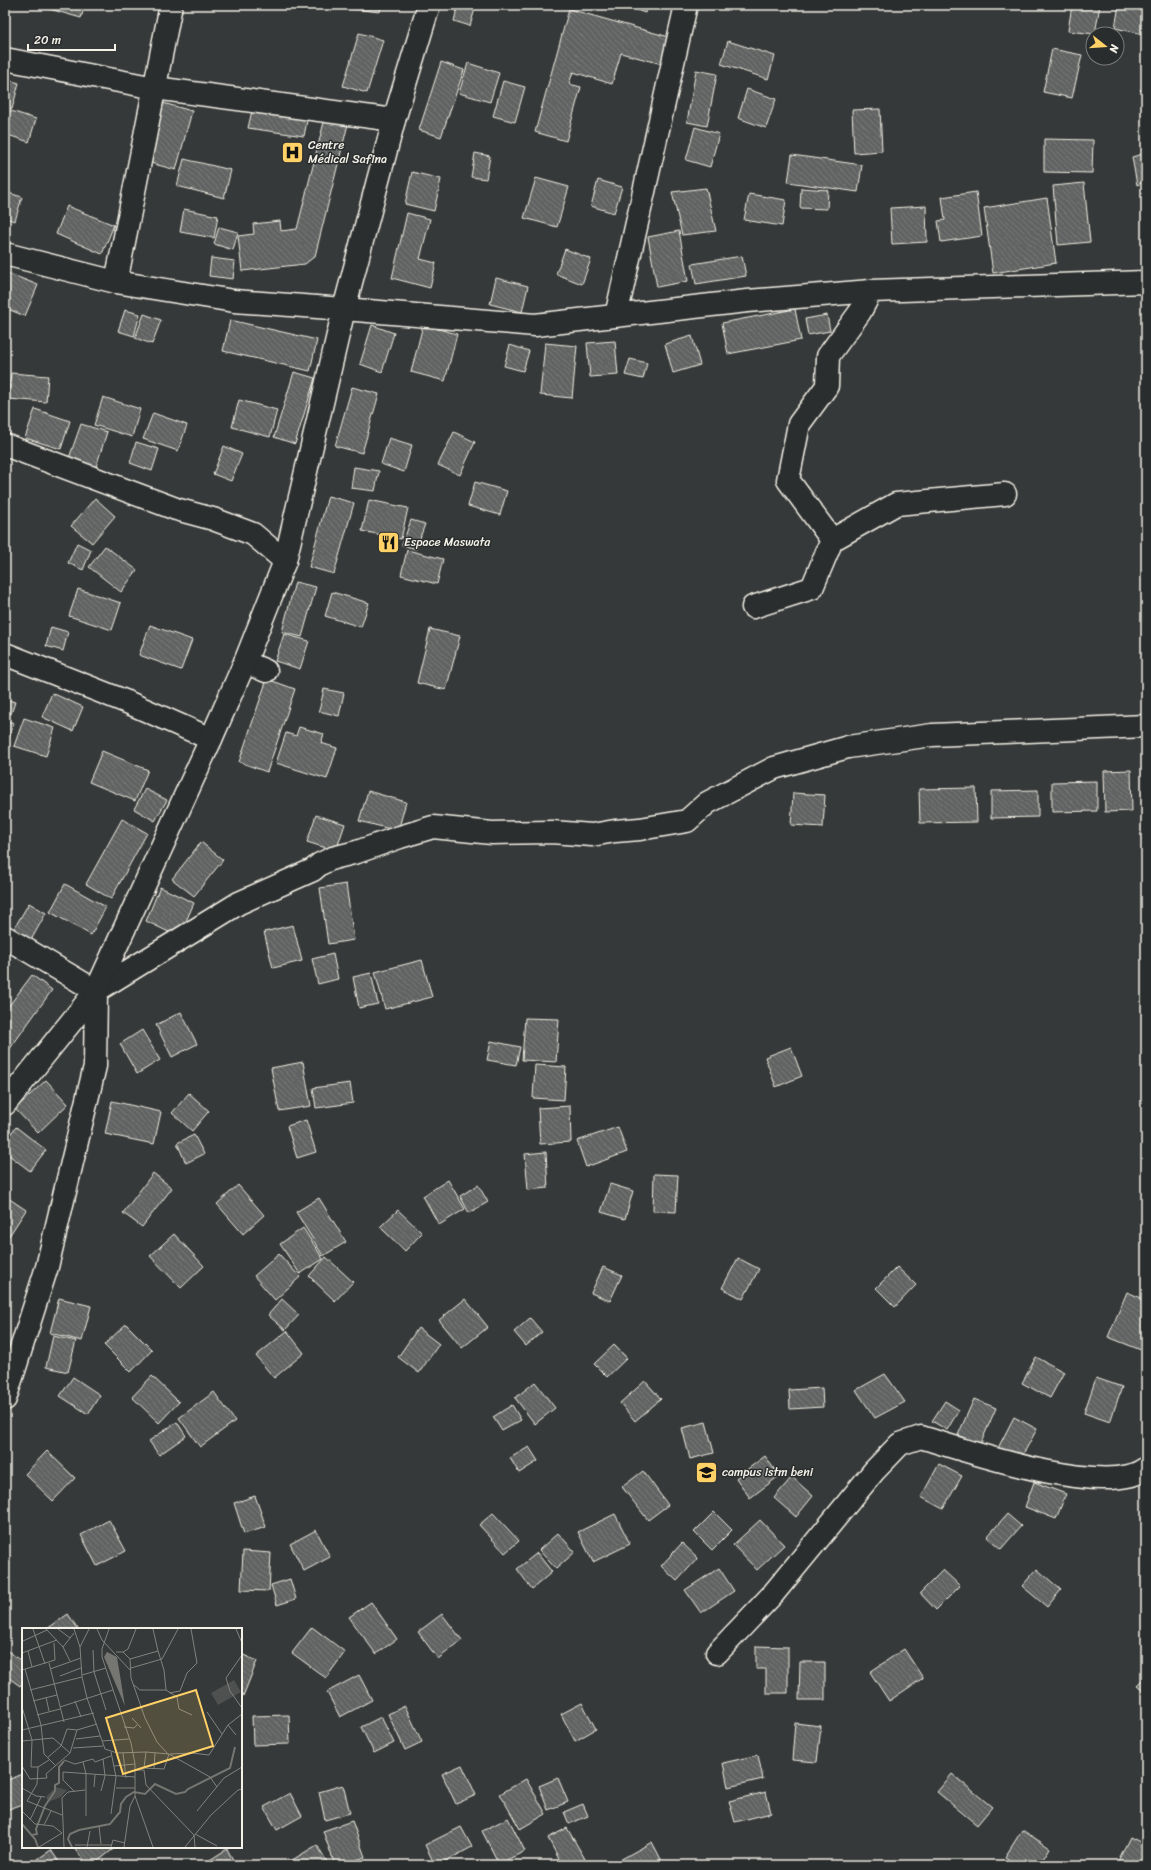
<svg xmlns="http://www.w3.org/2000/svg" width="1151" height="1870" font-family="Sriracha,sans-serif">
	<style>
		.building { fill: url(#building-back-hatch); stroke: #f4f1e8 }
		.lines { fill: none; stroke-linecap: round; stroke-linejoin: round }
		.street-casing { stroke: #f4f1e8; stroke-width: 25 }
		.secondary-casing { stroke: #f4f1e8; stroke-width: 25 }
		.street { stroke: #2a2d2e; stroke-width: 22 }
		.secondary { stroke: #2a2d2e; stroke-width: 22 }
		.labels { text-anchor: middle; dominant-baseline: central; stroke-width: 3; stroke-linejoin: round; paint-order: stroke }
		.poi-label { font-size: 12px; fill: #f4f1e8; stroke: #2a2d2e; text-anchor: start }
		.inset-river { fill: none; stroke: #757572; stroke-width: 2 }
		.inset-road { fill: none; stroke: #82837f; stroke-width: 1 }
		.view { fill: #ffd166; fill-opacity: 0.15; stroke: #ffd166; stroke-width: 2 }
		.inset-edge { fill: none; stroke: #f4f1e8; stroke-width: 2 }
	</style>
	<defs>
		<pattern id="building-back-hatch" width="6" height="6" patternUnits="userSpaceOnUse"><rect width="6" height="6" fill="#616362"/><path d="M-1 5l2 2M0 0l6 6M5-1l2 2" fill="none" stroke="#787a78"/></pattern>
	</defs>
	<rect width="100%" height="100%" fill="#363939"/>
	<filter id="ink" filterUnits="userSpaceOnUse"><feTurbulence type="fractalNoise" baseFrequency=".025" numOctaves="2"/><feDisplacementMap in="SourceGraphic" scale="8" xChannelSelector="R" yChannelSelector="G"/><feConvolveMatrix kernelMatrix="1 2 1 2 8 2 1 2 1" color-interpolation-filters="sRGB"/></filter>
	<g filter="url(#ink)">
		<path class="building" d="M47,5H85L81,18L46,8Z
			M345,5H381L380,12L344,8Z
			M458,5L475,9L470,26L454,21Z
			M623,5H647L645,13Z
			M1072,5H1100L1095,34L1068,31Z
			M1119,5H1146V22L1143,34L1115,28Z
			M569,9L669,37L662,64L621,53L612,84L573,72L569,84L581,87L566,141L535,132Z
			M359,33L383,40L367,93L343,86Z
			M728,41L775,56L768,79L721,64Z
			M1052,49L1082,55L1072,98L1043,92Z
			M441,62L464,70L441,137L419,130Z
			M468,63L499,73L490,102L459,93Z
			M696,70L717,74L707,126L687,122Z
			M5,79L19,83L12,109L5,108Z
			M503,81L525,87L515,122L493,116Z
			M1146,84V96L1140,90Z
			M747,89L776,99L766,128L738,118Z
			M254,102L309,111L304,136L248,128Z
			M163,103L192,111L176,170L147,162Z
			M5,109L36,119L29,142L5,134Z
			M880,109L882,151L854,153L852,110Z
			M325,118L348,124L315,256L305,264L242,271L238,236L254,234L253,224L280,221L281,231L297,229Z
			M695,127L719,134L710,167L686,160Z
			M1044,139L1093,140L1092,173L1044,172Z
			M475,153L490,156L486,179L471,177Z
			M1146,153V181L1137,185L1132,157Z
			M792,155L862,165L858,192L788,182Z
			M184,159L231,170L224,198L177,186Z
			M412,172L441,179L434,211L405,204Z
			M536,178L569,187L557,227L524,218Z
			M598,180L622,187L614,213L591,206Z
			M1084,183L1090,242L1058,245L1053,186Z
			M706,188L716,231L682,235L672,192Z
			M801,188L828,190L827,209L800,208Z
			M5,192L22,197L15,221L5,218Z
			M976,192L982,236L941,242L938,221L945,220L942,197Z
			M749,194L786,200L782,226L744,220Z
			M1047,198L1056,263L993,273L984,208Z
			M67,206L114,225L102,254L56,234Z
			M926,206L927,242L892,244L890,208Z
			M184,209L218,216L214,238L180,232Z
			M407,213L430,219L420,259L436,263L430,288L392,278Z
			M219,227L238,232L233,250L214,244Z
			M679,231L688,281L657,287L648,237Z
			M565,249L591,259L582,284L556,274Z
			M742,256L746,276L696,284L692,264Z
			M211,258L235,261L233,279L209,276Z
			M5,272L38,285L25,316L5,308Z
			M496,278L528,286L522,312L490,304Z
			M795,309L801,340L728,354L722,323Z
			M125,310L140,314L134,336L118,331Z
			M144,314L161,320L152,344L135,338Z
			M827,315L830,331L808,335L805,319Z
			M230,320L317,340L310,371L223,351Z
			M372,325L394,333L382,372L360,364Z
			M423,325L457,334L445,381L411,372Z
			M692,336L700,365L673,373L665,344Z
			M615,341L618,375L590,377L587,343Z
			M545,343L577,346L572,398L540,395Z
			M510,345L529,351L523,371L504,366Z
			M630,359L647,363L643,379L625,375Z
			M294,372L315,378L295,444L274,437Z
			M11,373L48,376L46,402L8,399Z
			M352,387L379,394L362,453L335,446Z
			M103,397L140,409L132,437L94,425Z
			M239,400L277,410L270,437L232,427Z
			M35,409L70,421L61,449L25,438Z
			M153,413L187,425L178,451L143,439Z
			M81,424L107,432L95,470L68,461Z
			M454,432L475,442L460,475L438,465Z
			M389,438L412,445L404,472L381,464Z
			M136,442L159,449L152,471L130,463Z
			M224,446L242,454L231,481L213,474Z
			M354,467L379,471L375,491L351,488Z
			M475,482L507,491L500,515L468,506Z
			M328,496L354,503L334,574L309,567Z
			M95,498L115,516L92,543L71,526Z
			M369,500L408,508L401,539L362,531Z
			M411,520L425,524L416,549L402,545Z
			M77,543L91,550L83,570L68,563Z
			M105,546L137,570L121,592L89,567Z
			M407,550L443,559L437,584L401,575Z
			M295,582L316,587L302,637L282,632Z
			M78,589L121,603L112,630L69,616Z
			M332,592L369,603L361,627L325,616Z
			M150,625L192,640L181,670L139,655Z
			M51,627L68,632L63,651L46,646Z
			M430,629L460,636L446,690L417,683Z
			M284,634L309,641L300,669L275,661Z
			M267,679L295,689L267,772L239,762Z
			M324,689L344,693L339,716L319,711Z
			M52,693L83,707L73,731L42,717Z
			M5,699L15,702L11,714L5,712Z
			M24,718L55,728L46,756L14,746Z
			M5,720L14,723L5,750Z
			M299,727L324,734L321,743L337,748L327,779L276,763L286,733L296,736Z
			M102,751L148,770L135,801L89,782Z
			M1131,770L1132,811L1105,812L1104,771Z
			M1097,781V811L1052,812V782Z
			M976,788L977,822L920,823L919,789Z
			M145,789L167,800L155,821L134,809Z
			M1038,790V817L991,818V791Z
			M368,791L406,802L398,831L359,821Z
			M793,793L825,795L823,827L791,825Z
			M316,815L345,824L336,851L307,842Z
			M122,819L147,833L111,899L86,884Z
			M201,842L223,860L194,896L172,879Z
			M65,884L106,907L91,935L50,912Z
			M346,884L354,940L328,944L320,888Z
			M160,887L194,903L179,937L146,921Z
			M29,903L46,913L30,942L12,932Z
			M293,925L302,961L273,968L264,932Z
			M333,954L338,979L318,984L312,959Z
			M422,960L432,997L385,1009L375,972Z
			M371,973L378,1004L359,1008L353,977Z
			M32,975L52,990L9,1050L5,1047V1011Z
			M181,1012L197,1044L172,1057L156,1025Z
			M525,1018L559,1019L556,1062L522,1060Z
			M142,1030L160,1060L137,1074L120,1044Z
			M491,1041L520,1047L516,1065L487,1060Z
			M791,1047L802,1076L776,1087L765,1057Z
			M303,1062L311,1106L279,1111L271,1068Z
			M535,1065L566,1067L564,1100L533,1098Z
			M5,1073L13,1082L5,1089Z
			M46,1080L68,1104L38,1133L15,1109Z
			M350,1083L353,1103L316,1108L313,1088Z
			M189,1093L209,1111L192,1131L172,1113Z
			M112,1101L161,1112L154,1144L105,1134Z
			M570,1106L571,1142L540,1144L538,1108Z
			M306,1120L316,1152L297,1158L287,1126Z
			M16,1127L46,1150L30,1171L5,1152V1141Z
			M618,1127L627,1152L586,1167L577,1141Z
			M194,1135L204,1154L186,1163L177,1143Z
			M546,1152L548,1188L528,1190L525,1154Z
			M153,1173L172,1188L142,1227L123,1213Z
			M654,1174L678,1175L676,1212L653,1211Z
			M448,1180L465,1209L439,1225L423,1196Z
			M610,1184L633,1191L625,1219L601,1212Z
			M238,1185L264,1215L243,1234L217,1204Z
			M478,1185L488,1202L469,1213L460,1196Z
			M5,1196L26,1210L9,1236L5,1233Z
			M319,1198L346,1242L323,1256L296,1212Z
			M398,1210L422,1233L405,1251L380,1227Z
			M303,1228L323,1259L300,1274L280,1244Z
			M174,1234L204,1266L181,1288L150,1256Z
			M279,1254L300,1277L275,1300L254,1276Z
			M326,1257L353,1282L335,1301L309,1276Z
			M738,1258L759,1269L743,1299L722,1288Z
			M603,1267L622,1275L610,1301L591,1293Z
			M897,1267L916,1285L895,1307L876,1288Z
			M1127,1292L1146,1300V1352L1108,1337Z
			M59,1298L91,1306L82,1341L50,1333Z
			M282,1299L299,1315L285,1330L268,1315Z
			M465,1299L488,1327L462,1348L439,1320Z
			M530,1318L542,1332L526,1346L514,1332Z
			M126,1324L152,1350L131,1372L104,1345Z
			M418,1328L439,1344L419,1373L398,1357Z
			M287,1331L304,1353L274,1378L256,1356Z
			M53,1336L76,1341L68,1372L46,1367Z
			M614,1345L627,1358L607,1377L594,1364Z
			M1036,1357L1064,1372L1050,1398L1022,1383Z
			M885,1374L905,1402L875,1418L856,1390Z
			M152,1376L179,1402L159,1423L132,1397Z
			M73,1377L100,1395L88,1414L60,1396Z
			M1096,1378L1122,1387L1110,1422L1084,1413Z
			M645,1381L661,1399L635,1421L620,1403Z
			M535,1382L555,1408L535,1424L515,1398Z
			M822,1388L823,1407L790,1409L789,1390Z
			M214,1392L235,1421L200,1447L179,1418Z
			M974,1399L996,1408L980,1445L958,1435Z
			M945,1401L959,1410L947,1430L932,1421Z
			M512,1405L521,1420L502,1431L493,1417Z
			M1014,1417L1037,1429L1020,1460L998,1448Z
			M177,1422L186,1436L159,1455L149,1441Z
			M706,1422L714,1453L690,1459L682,1428Z
			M529,1447L538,1461L519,1473L510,1458Z
			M47,1451L75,1478L53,1501L25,1474Z
			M765,1456L779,1476L750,1498L736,1478Z
			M939,1464L962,1476L943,1509L921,1497Z
			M643,1471L668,1505L648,1520L622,1487Z
			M792,1477L813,1496L796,1517L774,1498Z
			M1034,1482L1066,1494L1056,1519L1025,1507Z
			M255,1496L266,1527L244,1534L234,1503Z
			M714,1512L732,1530L712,1550L694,1532Z
			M493,1513L519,1541L505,1553L479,1525Z
			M615,1514L630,1544L593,1562L578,1532Z
			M1007,1514L1021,1526L1001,1549L987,1537Z
			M109,1520L126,1551L97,1566L81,1535Z
			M760,1520L784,1545L757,1570L733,1545Z
			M316,1530L330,1557L304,1571L290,1544Z
			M558,1533L575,1552L556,1569L539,1550Z
			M682,1543L698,1558L677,1581L661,1566Z
			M243,1551L271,1553L269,1591L241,1590Z
			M537,1553L552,1572L532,1589L517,1569Z
			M719,1568L734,1591L701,1613L685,1590Z
			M1037,1569L1061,1590L1047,1607L1022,1586Z
			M943,1570L960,1586L936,1610L920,1593Z
			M290,1579L296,1599L277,1605L271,1585Z
			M371,1602L397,1639L376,1654L349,1617Z
			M68,1614L78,1629H47Z
			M442,1614L462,1640L438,1659L418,1632Z
			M312,1627L345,1652L326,1678L292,1653Z
			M756,1646L788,1647V1693H766V1669H756Z
			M5,1649L23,1662V1682L20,1686L5,1675Z
			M904,1649L923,1678L889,1701L870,1672Z
			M241,1654L257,1661L243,1696L241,1695Z
			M800,1662H825V1700H799Z
			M359,1675L372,1700L340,1717L327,1692Z
			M1146,1676V1693L1137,1685Z
			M582,1703L596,1729L575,1741L561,1714Z
			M405,1706L422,1742L405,1750L388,1714Z
			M289,1715L290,1744L253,1745L252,1716Z
			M381,1717L394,1743L374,1753L361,1727Z
			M795,1723L821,1726L817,1762L792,1760Z
			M758,1755L763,1779L728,1787L723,1763Z
			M462,1765L476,1795L456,1804L442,1774Z
			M23,1774V1804L6,1810L5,1781Z
			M952,1774L992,1807L977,1825L937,1792Z
			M558,1778L568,1802L548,1810L539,1786Z
			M526,1779L546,1814L520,1829L500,1794Z
			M343,1785L350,1813L325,1820L319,1792Z
			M766,1792L771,1813L735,1822L729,1801Z
			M290,1793L302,1816L277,1830L264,1807Z
			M583,1804L588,1816L569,1824L564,1812Z
			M508,1818L525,1851L499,1864L482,1831Z
			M352,1821L365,1857L342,1865H335L323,1831Z
			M461,1827L472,1847L438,1865H435L425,1845Z
			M567,1828L585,1859L575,1865H562L548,1838Z
			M1022,1830L1050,1848L1039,1865H1018L1005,1857Z
			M1130,1837L1146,1845L1145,1865H1116Z
			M652,1842L664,1865H611Z
			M317,1845L329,1865H284Z
			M74,1847H116L93,1865H87Z
			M227,1849L236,1865H202Z
			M51,1850L61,1865H29Z"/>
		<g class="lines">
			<defs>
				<path id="street" d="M5,59L155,88L394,120
					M116,282L171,5
					M344,309L535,325L747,301L871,291L1146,282
					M616,316L686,5
					M5,445L176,509L213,519L253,534L285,561
					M832,540L788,480L799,424L827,386L828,356L860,312L871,291
					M753,607L812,588L832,540L896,504L1005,494
					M5,654L127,702L211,739
					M245,662L266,671
					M5,937L96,991
					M5,1104L96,991L239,903L313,870L320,864L333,858L357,852L400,837L433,827L492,833L552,832L592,835L615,831L640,829L687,821L707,803L774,768L848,747L932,735L1146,726
					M717,1653L773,1594L874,1471L900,1444L921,1437C967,1451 1108,1499 1146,1468"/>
				<path id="secondary" d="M5,254L116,282L234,301L344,309
					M5,1399L47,1267L95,1066L96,991L211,739L245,662L285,561L344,309L394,120L429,5"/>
			</defs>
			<use href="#street" class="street-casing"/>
			<use href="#secondary" class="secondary-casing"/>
			<use href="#street" class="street"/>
			<use href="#secondary" class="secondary"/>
		</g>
	</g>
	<defs>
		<symbol id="hospital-square" viewBox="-11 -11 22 22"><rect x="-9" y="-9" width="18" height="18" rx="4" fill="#ffd166" stroke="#2a2d2e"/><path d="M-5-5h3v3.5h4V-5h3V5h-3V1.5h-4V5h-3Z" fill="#111"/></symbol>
		<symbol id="restaurant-square" viewBox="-11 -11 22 22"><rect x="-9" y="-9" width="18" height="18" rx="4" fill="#ffd166" stroke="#2a2d2e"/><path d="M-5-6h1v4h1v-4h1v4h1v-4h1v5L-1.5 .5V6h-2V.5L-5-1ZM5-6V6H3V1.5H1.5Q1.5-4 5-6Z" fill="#111"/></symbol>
		<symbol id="university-square" viewBox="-11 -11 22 22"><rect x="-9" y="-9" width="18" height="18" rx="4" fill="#ffd166" stroke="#2a2d2e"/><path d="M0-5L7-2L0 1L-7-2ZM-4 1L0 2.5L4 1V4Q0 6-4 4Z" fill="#111"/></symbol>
	</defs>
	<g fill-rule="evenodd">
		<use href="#hospital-square" x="280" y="140" width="25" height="25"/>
		<use href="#restaurant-square" x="376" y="530" width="25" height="25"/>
		<use href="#university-square" x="694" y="1460" width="25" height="25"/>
	</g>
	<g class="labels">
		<g class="poi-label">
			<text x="308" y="145">Centre<tspan x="308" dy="14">Médical Safina</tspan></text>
			<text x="404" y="542">Espace Maswata</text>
			<text x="722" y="1472">campus istm beni</text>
		</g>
	</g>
	<g transform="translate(22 1628)">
		<rect width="220" height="220" fill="#363939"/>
		<path d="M34,159L45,162L39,169L26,174L24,169Z" fill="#4e514f"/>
		<path d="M212,52L219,64L196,77L189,65Z" fill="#4e514f"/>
		<path d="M85,24L95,29L103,78L82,29Z" fill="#757572"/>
		<path class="inset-river" d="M0,196L13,211L16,219M10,207L15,206L14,201L23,178L33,163V157L37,155V139L42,133M50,219L46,211L48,206L57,202L88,196L98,184L99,176L104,169L112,164L123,166L133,156L154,166L163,164L166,161L208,140L213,119"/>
		<path class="inset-road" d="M11,1L23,36M24,1L41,19L48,33M36,1L48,10M52,1L58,19L60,49L65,70L83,121L95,125L124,124L147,126L188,149L195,159M75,1L80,12L108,42M87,1L80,21V29L109,115L113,136V168L131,219M131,1L136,23M214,1L220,15M1,13L25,2M41,19L52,5M58,19L67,1M71,22L72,44L84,82M6,23L10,39M94,24H101L108,31L109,50L123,90L135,114L146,126M101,24L106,21L114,1M0,25L35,12M220,27L204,50L208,63L220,80M108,31L136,23L142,42L144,62M27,35L42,94M109,40L140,31L156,1M3,41L19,97L22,126L34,138M28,41L59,30M0,42L33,32L32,15M60,47L84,40M38,48L59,40M112,57L118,62H144L155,69L157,81L170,87M8,62L60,49M147,65L158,63L165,45L175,35L169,1M24,69L27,83M11,73L35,67M53,73L59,89M0,79L10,112L9,139H16L27,132M38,79L91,62M185,84L200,106M15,87L38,81M110,90L119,100M206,97L214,107M102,99L112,100L115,97M0,102L72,85M54,111L78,108M0,113L31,110L48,125M80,113L107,111M51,120L81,118M89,124L94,149L89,186M101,125L104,150M148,126L170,125L187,127L206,97L220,86M25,130L39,118L45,101L55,102L75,96M42,132L53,136L71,131L73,134L89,128M61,134L64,146V188M0,138L8,151L25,150L24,146L48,125L55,102M92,138L113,136M16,139L15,156L5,173L40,187M122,140L142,141L147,126M122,140L124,124M132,140L133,125M113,142H122L124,157L172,207L173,219M72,159L73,147M0,160L14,168L23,169M94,160H113M52,163L41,152V144L113,149M79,163L83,148L81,131M0,183L13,196L31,198L40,205M175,183L202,150L220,139M8,192L19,169M22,197L29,183M77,198L79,216M173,206L195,218M53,217H90M17,219L40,205M42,219L40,170L46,164L63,162M65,219L68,203M89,219L91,212L103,215M102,219L108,178L113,168M163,219L189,187L216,162L220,161"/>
		<path class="view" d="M174,62L191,118L101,146L84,90Z"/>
		<rect width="220" height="220" class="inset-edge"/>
	</g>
	<rect width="1151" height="1870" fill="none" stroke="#2a2d2e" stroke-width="20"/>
	<rect x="10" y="10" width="1131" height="1850" fill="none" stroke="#f4f1e8" stroke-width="1.5" filter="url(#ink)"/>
	<g transform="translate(1105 46) rotate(107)"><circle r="19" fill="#2a2d2e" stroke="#7b7b78"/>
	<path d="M0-3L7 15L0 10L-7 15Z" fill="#ffd166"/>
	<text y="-6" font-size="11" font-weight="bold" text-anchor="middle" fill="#f4f1e8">N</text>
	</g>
	<path d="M28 44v6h87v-6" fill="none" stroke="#f4f1e8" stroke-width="2"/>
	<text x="34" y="44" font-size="12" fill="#f4f1e8" stroke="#2a2d2e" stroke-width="3" paint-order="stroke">20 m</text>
</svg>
